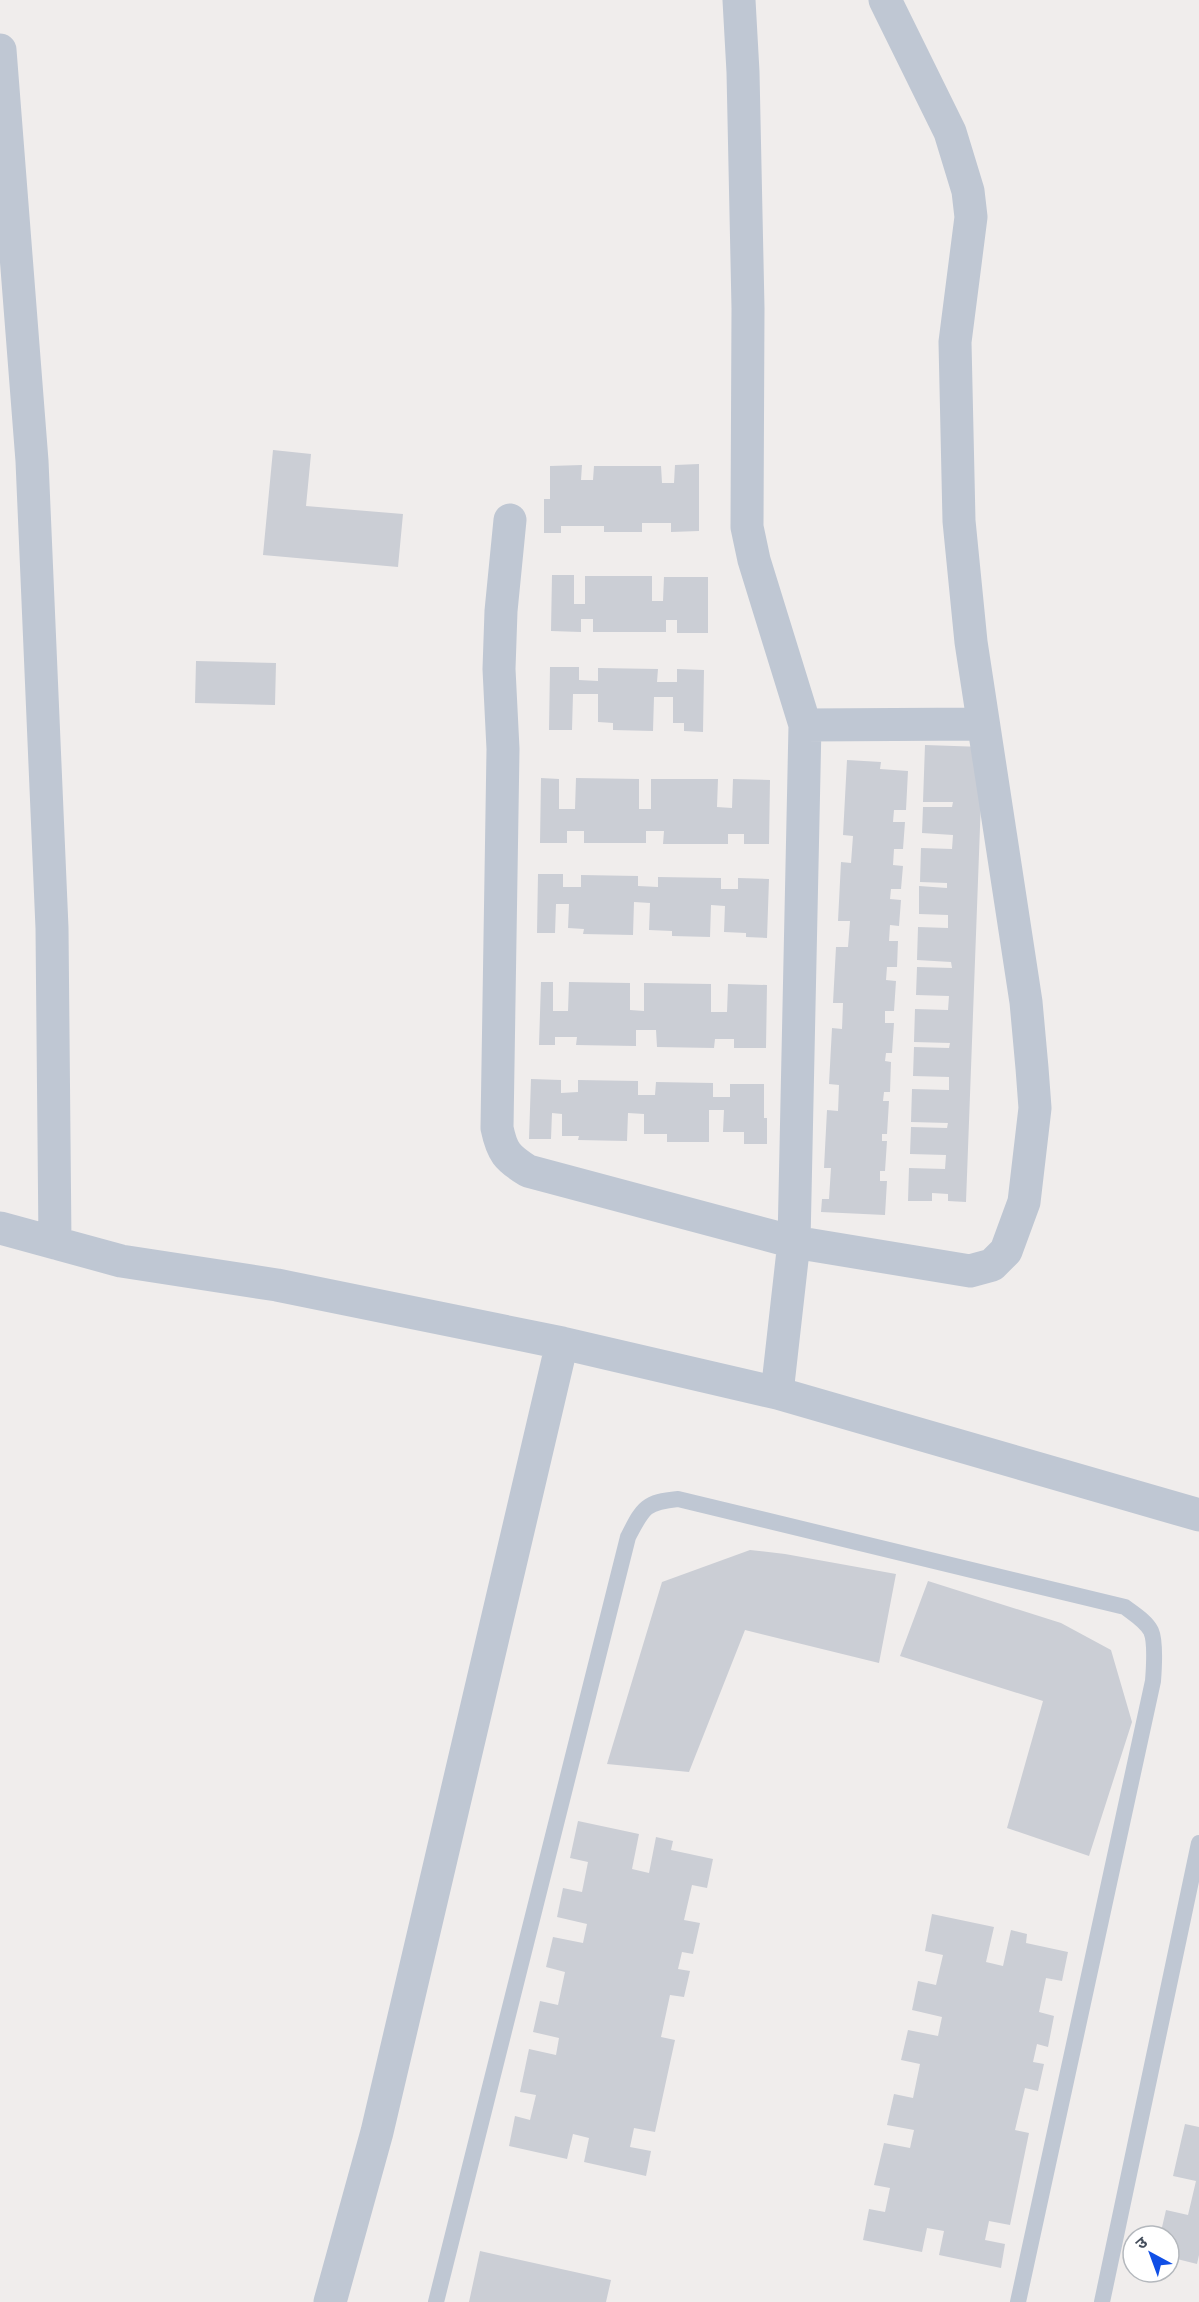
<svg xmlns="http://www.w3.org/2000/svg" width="1199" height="2302" font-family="'Titillium Web','Noto Sans Devanagari',sans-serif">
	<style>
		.building { fill: #cbced5 }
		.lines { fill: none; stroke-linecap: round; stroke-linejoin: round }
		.lane { stroke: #bfc7d3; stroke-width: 16 }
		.street { stroke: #bfc7d3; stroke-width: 33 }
	</style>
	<rect width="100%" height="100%" fill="#f0edec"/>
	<path class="building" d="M273,450L311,454L306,506L403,514L398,567L263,555Z
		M699,464V531L671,532V523H642V532H604V526H561V533H544V499H550V466L582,465L581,480H593L594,466H661L662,483H674L675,465Z
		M552,575H574V604H585V576H652V601H663L664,577H708V633H677V620H666V632H593V619H581V632L551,631Z
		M196,661L276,663L275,705L195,703Z
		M550,667H579V680L598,681V668L658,669L657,682H677V669L704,670L703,732L684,731V723H673V697H654L653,731L613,730V723L598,722V694H573L572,730H549Z
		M925,745L983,747L966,1202L948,1201V1194L932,1193V1201H908L909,1168L945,1169L946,1155L910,1154L911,1127L947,1128L948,1123L911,1122L912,1089L949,1090V1077L913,1076L914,1047L949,1048L950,1043L914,1042L915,1009L948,1010L949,996L916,995L917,967L952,968L951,962L917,960L918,927L948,928V915L919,914V886L947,888V883L920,882L921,848L952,849L953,835L922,833L923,807H952L953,802H923Z
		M847,760L881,762L880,769L908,771L906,810H894L893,822H905L903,849H894L893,865L903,866L901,889H891L890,899L901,900L899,926L890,925L889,941H898L897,967H887L886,980L896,981L894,1011H885V1023H894L892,1053H886L885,1061L891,1062L890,1092H884L883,1101H889L887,1134H882V1141H887L885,1171H880V1181H887L885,1215L821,1212L822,1199H829L831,1168H824L827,1110L838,1111L839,1085L829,1084L832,1028L842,1029L843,1003H833L836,947H848L850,921H838L841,862L851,863L853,836L843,835Z
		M541,778L559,779V809H575L576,778L639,779V809H651V779H718L717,807L732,808L733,779L770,780L769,844H744V834H728V844H663L664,831H646V843H584V831H567V843H540Z
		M538,874H563V887H581V875L638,876V886L658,887V877L721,878V889H738V878L769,879L767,938L746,937V933L724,932L725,906L711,905L710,937L672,936V931L649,930L650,903L634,902L633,935L583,934L584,929L568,928L569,904H556L555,933H537Z
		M541,982H553V1011H568L569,982L630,983V1010L644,1011V983L711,984V1012H727L728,984L767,985L766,1048H734V1039H715L714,1048L657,1047L656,1030H636V1046L576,1045L577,1037H555V1045H539Z
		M531,1079L561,1080V1093L578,1092V1080L638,1081V1095H655L656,1082L713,1083V1097H730V1084H764V1118H767V1144H744V1132H723L724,1110H709V1142H667V1134H644V1114L628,1113L627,1141L578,1140L579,1136H562V1114L552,1113L551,1139H529Z
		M750,1550L785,1554L896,1574L879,1663L745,1630L689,1772L607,1764L662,1582Z
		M928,1581L1061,1623L1111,1650L1132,1722L1089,1856L1007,1828L1043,1701L900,1656Z
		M578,1821L639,1834L632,1869L649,1873L656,1837L673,1841L671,1850L713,1859L707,1888L692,1885L684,1920L700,1923L693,1954L682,1952L678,1969L690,1971L684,1997L670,1995L661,2037L675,2040L655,2132L634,2128L630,2147L651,2151L646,2176L584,2162L589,2138L573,2134L567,2159L509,2146L515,2116L530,2120L536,2095L520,2092L529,2049L556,2055L559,2038L533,2032L540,2001L558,2005L565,1972L546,1967L553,1937L583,1943L587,1924L557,1917L563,1888L582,1892L588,1862L570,1858Z
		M932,1914L994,1927L986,1962L1003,1966L1011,1930L1027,1934L1026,1943L1068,1952L1062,1981L1046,1978L1039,2012L1054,2016L1048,2047L1037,2044L1033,2062L1044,2064L1038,2091L1025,2088L1015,2130L1029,2133L1010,2225L989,2221L985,2240L1005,2244L1001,2268L939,2255L944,2231L927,2228L922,2252L863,2240L869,2209L885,2212L890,2188L874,2185L884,2143L910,2148L914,2130L887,2125L894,2094L913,2098L920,2064L901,2060L908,2030L938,2036L942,2017L912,2010L918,1981L936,1985L943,1955L925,1951Z
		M1185,2124L1199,2127V2255L1197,2264L1169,2257V2236H1160L1166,2210L1188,2215L1196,2181L1173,2176Z
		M480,2251L611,2280L606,2302H469Z"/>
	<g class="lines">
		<path class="lane" d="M436,2302L628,1537C643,1508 645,1502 678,1499L1125,1607C1134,1614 1146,1621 1151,1631C1156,1642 1154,1668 1153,1681L1018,2302
			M1102,2302L1199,1843"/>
		<path class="street" d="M739,0L743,72L748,308L747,527L754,560L805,725L794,1242L777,1393
			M0,50L32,461L52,928L55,1243
			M510,520L501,611L499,669L503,749L497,1128C502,1152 507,1158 528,1171L794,1242L970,1271L992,1265L1006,1251L1024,1202L1035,1108L1032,1068L1026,1002L971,642L959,521L955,342L971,217L968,191L950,132L885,0
			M805,725L983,724
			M0,1228L121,1261L277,1285L562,1343L377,2132L330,2302
			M562,1343L777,1393L1199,1515"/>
	</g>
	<g transform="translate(1151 2254) rotate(319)"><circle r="28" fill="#ffffff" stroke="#b4b8bd" stroke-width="1.5"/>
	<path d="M0-4.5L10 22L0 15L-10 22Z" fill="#104fe6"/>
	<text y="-9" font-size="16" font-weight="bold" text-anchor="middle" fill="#444d5b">उ</text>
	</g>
</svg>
